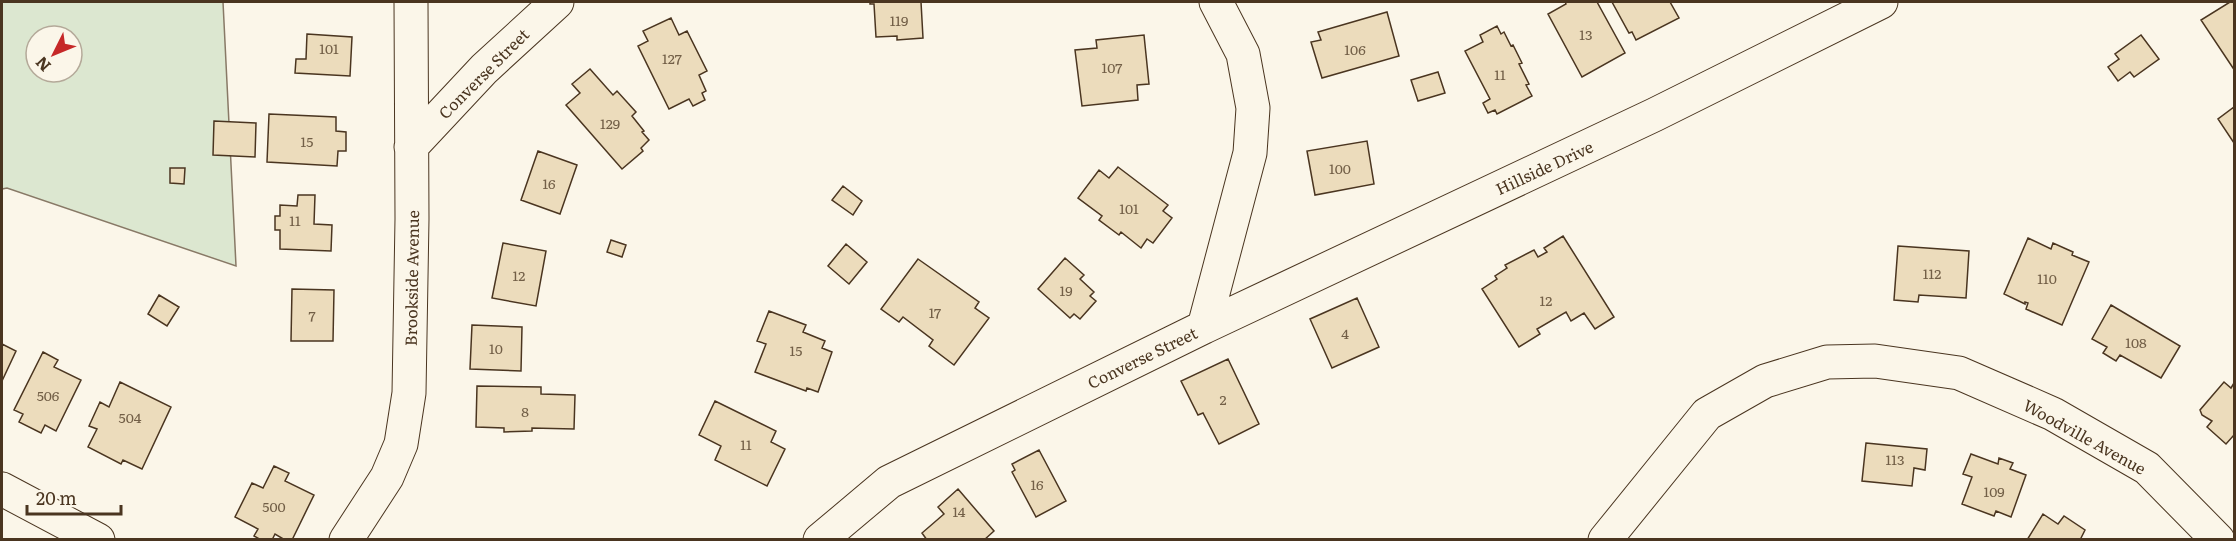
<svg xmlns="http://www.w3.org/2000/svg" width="2236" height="541" font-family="Literata,serif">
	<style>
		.green { fill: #dce7d0; stroke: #887966; stroke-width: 1.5; fill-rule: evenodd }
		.building { fill: #ecdcbc; stroke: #4a3520; stroke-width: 1.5 }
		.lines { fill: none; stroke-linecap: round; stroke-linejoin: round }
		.minor-casing { stroke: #4a3520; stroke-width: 35 }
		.minor { stroke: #fbf6e9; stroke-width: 33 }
		.labels { text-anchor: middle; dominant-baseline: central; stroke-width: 4.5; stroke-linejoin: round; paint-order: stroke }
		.number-label { font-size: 14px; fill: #725f47 }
		.street-label { font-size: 16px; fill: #4a3520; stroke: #fbf6e9 }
	</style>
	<rect width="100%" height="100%" fill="#fbf6e9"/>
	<path class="green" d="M2,2H223L236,266L7,188L2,189ZM36,36H72V72H36Z"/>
	<path class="building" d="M870,2H921L923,38L897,40V36L876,37L874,4H870Z
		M1565,2H1597L1625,53L1582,77L1548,14L1566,4Z
		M1612,2H1670L1679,18L1636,40L1632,32L1629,33Z
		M2230,2H2234V67L2233,68L2201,20Z
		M1387,12L1399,56L1322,78L1311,42L1321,40L1318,32Z
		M671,18L679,35L687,31L707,71L699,75L706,91L702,93L705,100L693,106L689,99L669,109L638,46L648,41L643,31Z
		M1497,26L1501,34L1504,32L1511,46L1513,45L1522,63L1519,64L1529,84L1526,85L1532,96L1497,114L1495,110L1488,113L1483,103L1490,99L1465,51L1483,42L1480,35Z
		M307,34L352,37L350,76L295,73L296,59H306Z
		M1144,35L1149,84L1137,85L1138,100L1082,106L1075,50L1097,48L1096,40Z
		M2141,35L2159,59L2134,77L2130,72L2118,81L2108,67L2119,59L2115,54Z
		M590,69L613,95L617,91L636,112L632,116L644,131L642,132L649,140L641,148L643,151L622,169L566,105L580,93L572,84Z
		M1438,72L1445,93L1418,101L1411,80Z
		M2234,107V143L2218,119Z
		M269,114L336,117V131L346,132V151H338L337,166L267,162Z
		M214,121L256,123L255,157L213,155Z
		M1367,141L1374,184L1315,195L1307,151Z
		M538,151L577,165L560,214L521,200Z
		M1118,167L1168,205L1163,211L1172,218L1153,243L1147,239L1141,248L1121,232L1119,235L1099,220L1102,216L1078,198L1099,170L1109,178Z
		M170,168H185L184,184L170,183Z
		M843,186L862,201L853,215L832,200Z
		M298,195H315L314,224L332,225L331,251L280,249V230H275V216H280V205L297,206Z
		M1563,236L1614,317L1595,329L1584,313L1571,321L1566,312L1537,329L1540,334L1519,347L1482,289L1497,279L1495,276L1507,268L1505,265L1534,250L1538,257L1547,252L1544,248Z
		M2028,238L2051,249L2053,243L2073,252L2072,255L2089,262L2062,325L2026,309L2028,303L2025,302V304L2004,294Z
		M611,240L626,245L622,257L607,252Z
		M503,243L546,251L536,306L492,298Z
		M846,244L867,262L849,284L828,266Z
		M1898,246L1969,251L1966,298L1919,295L1918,302L1894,300Z
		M1065,258L1084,275L1080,279L1094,292L1090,296L1096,301L1080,319L1074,314L1070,318L1038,289Z
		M918,259L979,302L975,308L989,318L954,365L929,346L933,340L903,317L899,322L881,309Z
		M292,289L334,290L333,341H291Z
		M159,295L179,307L167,326L148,314Z
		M1357,298L1379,347L1332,368L1310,319Z
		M2111,305L2180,346L2161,378L2120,355L2116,361L2103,353L2107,347L2092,339Z
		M769,311L806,325L803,332L825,341L822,348L832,352L818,392L807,388L806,391L755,372L766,344L757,341Z
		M472,325L522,327L521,371L470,369Z
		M2,344L16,351L2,381Z
		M43,352L58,360L54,367L81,380L56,431L45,425L41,433L19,422L23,414L14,410Z
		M1228,359L1259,424L1219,444L1203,413L1198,415L1181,381Z
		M120,382L171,407L142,469L123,460L121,464L88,447L97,429L89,426L100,402L109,407Z
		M2224,382L2231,388L2234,383V435L2226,444L2207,427L2212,421L2202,415L2200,410Z
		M477,386L541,387V394L575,395L574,429L532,428V431L504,432V428L476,427Z
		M715,401L776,431L771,442L785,449L767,486L715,460L721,446L699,435Z
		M1866,443L1927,449L1925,470L1914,468L1912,486L1862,481Z
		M1039,450L1066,501L1036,517L1012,472L1015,470L1012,464Z
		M1971,454L1998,464L1999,458L2013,463L2010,469L2026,475L2011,517L1996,511L1994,516L1962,504L1972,477L1963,474Z
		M274,466L289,473L285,481L314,495L292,540H285L275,534L272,540H261L254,536L258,529L235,517L252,483L263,488Z
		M958,489L994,531L984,540H927L922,533L944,514L938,507Z
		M2043,514L2058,524L2064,516L2085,530L2080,540H2027Z"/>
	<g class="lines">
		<defs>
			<path id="minor" d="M411,147L484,69L557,2
				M1204,327L1654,115L1881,2
				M2,489L98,540
				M346,540L387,477L401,444L409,393L412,219L411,2
				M820,540L889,482L1204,327L1250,153L1253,108L1243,54L1216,2
				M1605,540L1707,414L1765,381L1827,362L1875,361L1959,373L2053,414L2147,468L2218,540"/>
		</defs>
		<use href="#minor" class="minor-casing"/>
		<use href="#minor" class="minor"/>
	</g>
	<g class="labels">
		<g class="number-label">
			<text x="899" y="20">119</text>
			<text x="1586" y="34">13</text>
			<text x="329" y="48">101</text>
			<text x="1355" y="49">106</text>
			<text x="672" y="58">127</text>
			<text x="1112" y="67">107</text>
			<text x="1500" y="74">11</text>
			<text x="610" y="123">129</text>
			<text x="307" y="141">15</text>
			<text x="1340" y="168">100</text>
			<text x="549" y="183">16</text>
			<text x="1129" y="208">101</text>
			<text x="295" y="220">11</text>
			<text x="1932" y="273">112</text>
			<text x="519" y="275">12</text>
			<text x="2047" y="278">110</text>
			<text x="1066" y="290">19</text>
			<text x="1546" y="300">12</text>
			<text x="935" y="312">17</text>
			<text x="312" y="315">7</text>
			<text x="1345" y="333">4</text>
			<text x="2136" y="342">108</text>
			<text x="496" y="348">10</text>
			<text x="796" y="350">15</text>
			<text x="48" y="395">506</text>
			<text x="1223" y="399">2</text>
			<text x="525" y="411">8</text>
			<text x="130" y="417">504</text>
			<text x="746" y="444">11</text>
			<text x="1895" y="459">113</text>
			<text x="1037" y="484">16</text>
			<text x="1994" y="491">109</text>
			<text x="274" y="506">500</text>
			<text x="959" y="511">14</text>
		</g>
		<g class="street-label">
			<text transform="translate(483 73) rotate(-45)">Converse Street</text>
			<text transform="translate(1544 167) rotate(-25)">Hillside Drive</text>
			<text transform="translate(411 278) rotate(-89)">Brookside Avenue</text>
			<text transform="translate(1142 357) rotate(-26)">Converse Street</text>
			<text transform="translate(2085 436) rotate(29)">Woodville Avenue</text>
		</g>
	</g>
	<rect width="2236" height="541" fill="none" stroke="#4a3520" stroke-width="6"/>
	<g transform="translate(54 54) rotate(227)"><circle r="28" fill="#fbf6e9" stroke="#b4a999" stroke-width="1.5"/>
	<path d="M0-4.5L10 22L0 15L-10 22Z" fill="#c62828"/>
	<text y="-9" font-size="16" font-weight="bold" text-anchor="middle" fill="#4a3520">N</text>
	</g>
	<path d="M27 505v9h94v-9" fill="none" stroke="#4a3520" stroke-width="3"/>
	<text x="36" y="505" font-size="18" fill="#4a3520" stroke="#fbf6e9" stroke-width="4.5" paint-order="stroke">20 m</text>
</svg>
